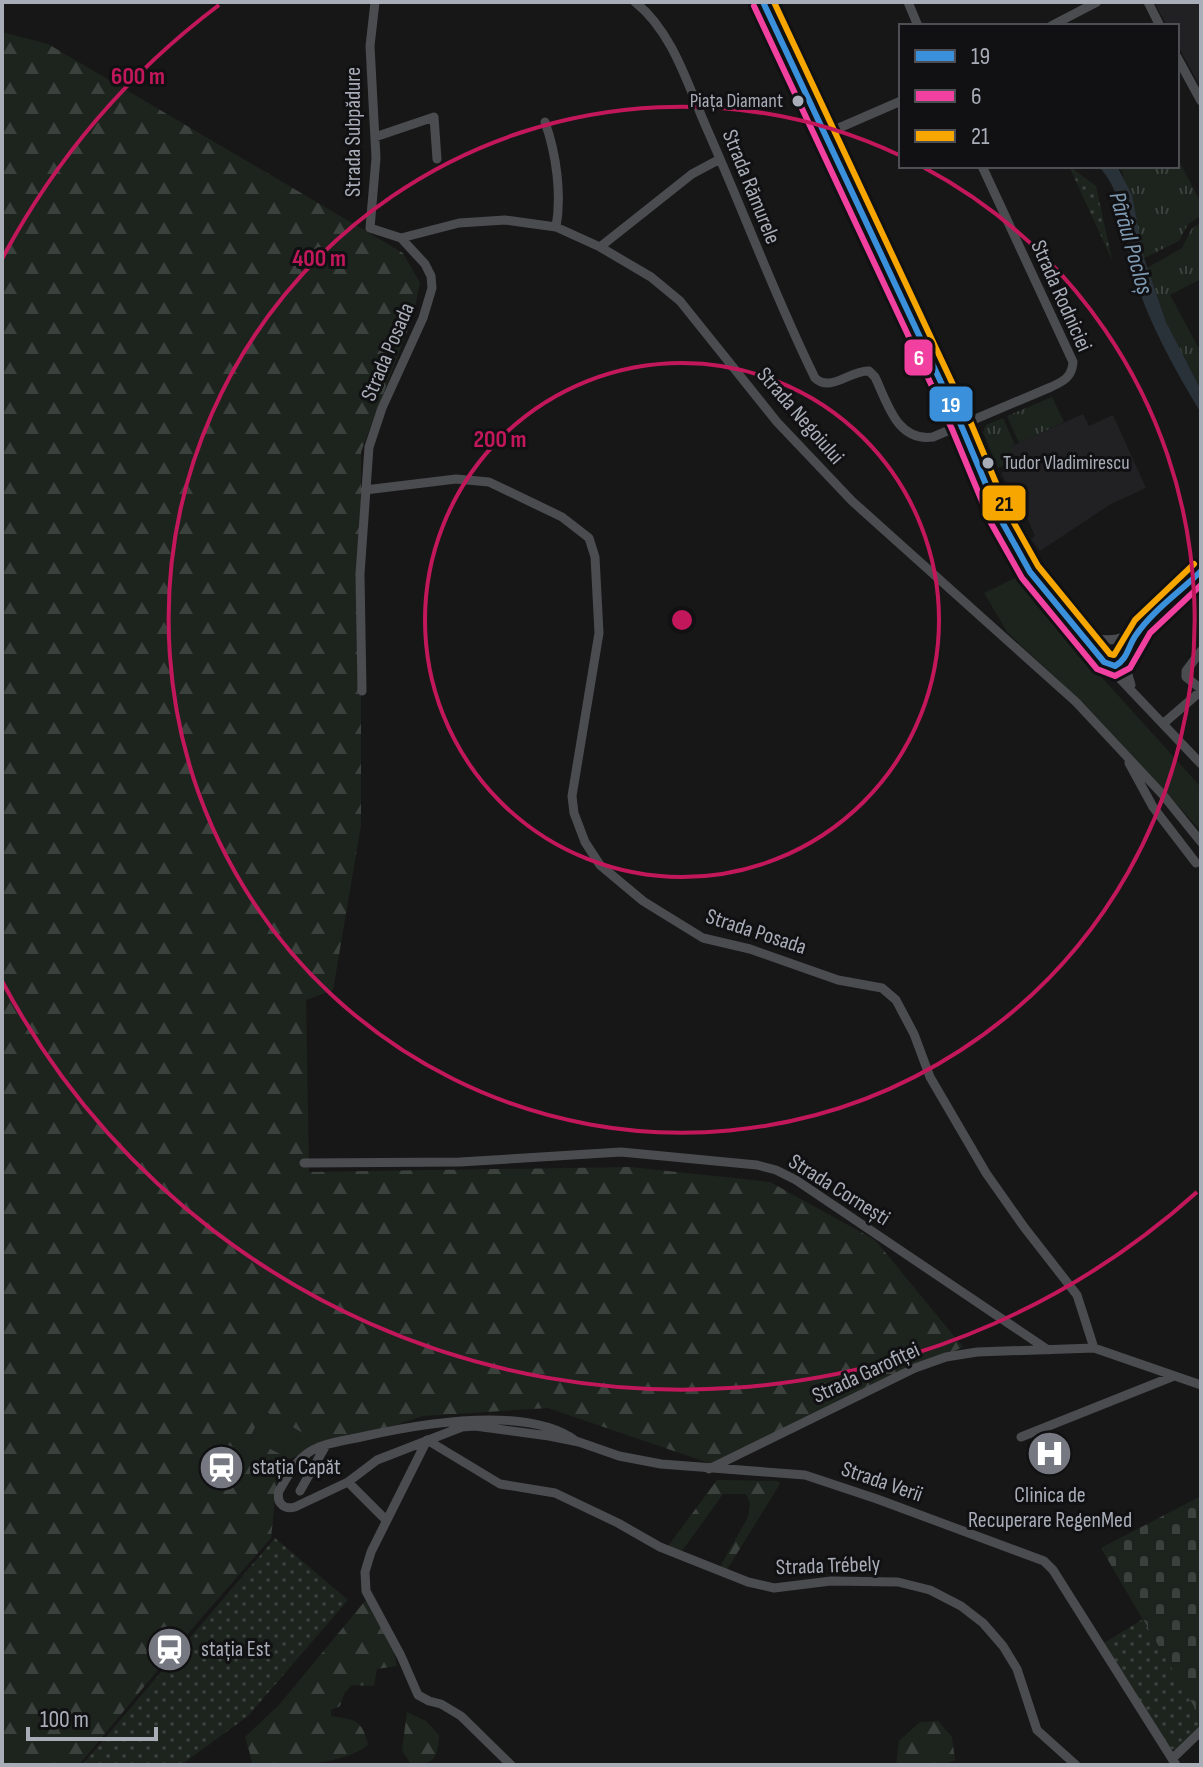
<svg xmlns="http://www.w3.org/2000/svg" width="1203" height="1767" font-family="'Sofia Sans Condensed',sans-serif">
	<style>
		.built { fill: #212123 }
		.grass { fill: url(#grass-tufts) }
		.forest { fill: url(#forest-firs) }
		.cemetery { fill: url(#cemetery-stones) }
		.park { fill: url(#park-dots) }
		.garden { fill: #1d241e }
		.water { fill: #2a3239 }
		.lines { fill: none; stroke-linecap: round; stroke-linejoin: round }
		.minor { stroke: #4b4c50; stroke-width: 9 }
		.bus-1-casing { stroke: #111113; stroke-width: 12 }
		.bus-2-casing { stroke: #111113; stroke-width: 12 }
		.bus-3-casing { stroke: #111113; stroke-width: 12 }
		.bus-1 { stroke: #3a90db; stroke-width: 6 }
		.bus-2 { stroke: #f240a1; stroke-width: 6 }
		.bus-3 { stroke: #f7a600; stroke-width: 6 }
		.ring { fill: none; stroke: #c2185b; stroke-width: 4 }
		.bus-dot { fill: #a8adb8; stroke: #111113; stroke-width: 3 }
		.labels { text-anchor: middle; dominant-baseline: central; stroke-width: 6; stroke-linejoin: round; paint-order: stroke }
		.bus-label { font-size: 20px; fill: #a8adb8; stroke: #111113; text-anchor: end }
		.street-label { font-size: 22px; fill: #a8adb8; stroke: #111113 }
		.poi-label { font-size: 22px; fill: #a8adb8; stroke: #111113; text-anchor: start }
		.water-label { font-size: 24px; font-style: italic; fill: #7f9bb3; stroke: #111113 }
		.centre { fill: #c2185b; stroke: #111113; stroke-width: 4 }
		.ring-label { font-size: 24px; text-anchor: middle; font-weight: bold; fill: #c2185b; stroke: #111113; stroke-width: 6; stroke-linejoin: round; paint-order: stroke }
		.line-badge { stroke: #111113; stroke-width: 3 }
		.badge-label { font-size: 22px; text-anchor: middle; font-weight: bold; fill: #fff }
		.pale-badge-label { font-size: 22px; text-anchor: middle; font-weight: bold; fill: #111 }
	</style>
	<defs>
		<pattern id="grass-tufts" width="24" height="20" patternUnits="userSpaceOnUse" patternTransform="scale(2)"><rect width="24" height="20" fill="#1d241e"/><path d="M3 7l-1-3M5 7V3M7 7l1-3M15 17l-1-3M17 17v-4M19 17l1-3" fill="none" stroke="#3b413d"/></pattern>
		<pattern id="forest-firs" width="22" height="20" patternUnits="userSpaceOnUse" patternTransform="scale(2)"><rect width="22" height="20" fill="#1d241e"/><path d="M5 1l3.5 6h-7zM16 11l3.5 6h-7z" fill="#3b413d"/></pattern>
		<pattern id="cemetery-stones" width="16" height="16" patternUnits="userSpaceOnUse" patternTransform="scale(2)"><rect width="16" height="16" fill="#1d241e"/><path d="M2 7V4a2 2 0 0 1 4 0v3zM10 15v-3a2 2 0 0 1 4 0v3z" fill="#3b413d"/></pattern>
		<pattern id="park-dots" width="8" height="8" patternUnits="userSpaceOnUse" patternTransform="scale(2)"><rect width="8" height="8" fill="#1d241e"/><path d="M2 2h.1M6 6h.1" fill="none" stroke="#3b413d" stroke-width="1.8" stroke-linecap="round"/></pattern>
	</defs>
	<rect width="100%" height="100%" fill="#171717"/>
	<path class="built" d="M1154,2H1201V88L1177,44V26H1167Z
		M1083,414L1089,426L1113,415L1146,488L1111,504L1040,551L1031,539L1035,536L1015,490L1010,492L1001,473L1014,467L1009,456L1010,447Z"/>
	<path class="grass" d="M1177,157L1201,203V216L1188,224L1179,241L1144,258L1122,171L1117,166H1177Z
		M1201,223V279L1170,295L1198,347L1201,346V390L1166,322L1147,268L1182,248L1192,228Z
		M1052,397L1064,422L1019,443L1007,416Z
		M1003,418L1015,445L1010,447L1013,454L1009,456L1012,462L998,468L983,432L986,425Z"/>
	<path class="forest" d="M2,32L48,44L403,253L420,283L413,316L361,452V825L333,990L306,1000L309,1172L630,1167L770,1182L875,1240L963,1347L712,1464L548,1408L423,1416L279,1462L271,1538L196,1624L79,1765H2Z
		M717,1480L778,1481L780,1484L726,1571L721,1565L748,1517L750,1503L746,1494H723L682,1551L666,1549Z
		M365,1601L369,1602C380,1622 394,1644 397,1666L377,1669L374,1686L352,1685L344,1694L340,1706L331,1710V1716C355,1720 362,1719 368,1745C339,1767 288,1765 250,1765L252,1761L245,1737L279,1705Z
		M407,1712L426,1721L439,1735C438,1757 435,1766 410,1763L402,1750Z
		M938,1721L952,1737L955,1760L942,1765H896L899,1741L920,1722Z"/>
	<path class="cemetery" d="M1201,1496V1719L1101,1548Z"/>
	<path class="park" d="M1069,166L1096,186L1112,260Z
		M275,1538L348,1600L248,1716L181,1765H82Z
		M1143,1619L1201,1719V1726L1176,1750L1170,1749L1104,1643Z"/>
	<path class="garden" d="M1017,577L1039,608L1201,787V831L1086,706L1007,632L984,593Z
		M263,1410L303,1433L280,1454L250,1438Z"/>
	<path class="water" d="M1098,166H1117L1132,195L1144,258L1166,322L1201,390V413C1175,370 1149,324 1134,275C1123,240 1126,193 1098,166Z"/>
	<g class="lines">
		<path class="minor" d="M375,2L370,46L376,158L370,228L401,238
			M635,2C673,32 688,86 707,129C744,212 775,297 815,378C831,393 850,370 869,371L875,377C888,404 897,442 933,437L1051,387C1064,381 1072,377 1073,362L982,166
			M763,2L961,425L1000,518L1021,559L1104,662L1201,764
			M908,2L918,26
			M1148,2L1160,26
			M1051,26L1097,2
			M1177,57L1201,101
			M545,122C556,153 562,194 556,227
			M825,134L901,101
			M375,137L434,117L437,159
			M401,238L459,223L505,220L556,227L600,247L651,277L680,301L777,422L852,501L1076,702L1163,795L1201,842
			M600,247L692,174L720,159
			M365,490L456,479L489,482L562,517L589,538L595,557L599,633L572,796L574,813L585,842L600,865L643,901L664,914L703,938L750,949L838,980L882,988L896,1000L914,1034L930,1077L986,1173L1024,1227L1077,1295L1094,1348
			M1084,633C1102,643 1120,642 1137,630
			M1201,651L1186,671V677L1201,689
			M1131,685C1112,637 1170,600 1201,571
			M362,691L360,574L369,447L382,408L423,318L432,288L431,276L425,264L401,238
			M1164,723L1201,691
			M1129,763L1153,807L1196,863
			M304,1163L460,1162L621,1152L757,1165L776,1170L796,1180L1048,1350
			M1021,1437L1174,1376
			M427,1440L500,1484L555,1493L618,1523L660,1547L748,1582L774,1588L831,1581L898,1582L930,1590L961,1606L983,1623L1003,1646L1017,1669L1037,1730L1076,1765
			M427,1440L371,1552L365,1572L366,1591L401,1656L418,1695L429,1701L441,1704L461,1716L511,1765
			M709,1469L915,1368L946,1357L977,1352L1094,1348L1201,1385
			M348,1482L386,1520
			M279,1491C276,1503 284,1510 295,1507L348,1482L377,1460L462,1427L475,1426L549,1436L579,1442L619,1456L661,1464L805,1475L877,1499L1044,1561L1053,1570L1176,1765
			M279,1491C286,1479 293,1465 304,1456C319,1443 343,1441 361,1437C419,1424 526,1404 576,1441
			M300,1491L326,1445
			M1172,1759L1201,1731"/>
		<defs>
			<path id="bus-1" d="M763,2L961,425L1000,518L1030,572L1104,662L1115,666C1128,659 1128,646 1136,635C1153,610 1180,592 1201,571"/>
			<path id="bus-2" d="M754,6L952,429L991,523L1022,578L1097,669L1115,676L1130,668L1150,633L1201,585"/>
			<path id="bus-3" d="M774,2L970,421L1009,514L1038,566L1110,654L1114,655L1135,620L1194,564"/>
		</defs>
		<use href="#bus-1" class="bus-1-casing"/>
		<use href="#bus-2" class="bus-2-casing"/>
		<use href="#bus-3" class="bus-3-casing"/>
		<use href="#bus-1" class="bus-1"/>
		<use href="#bus-2" class="bus-2"/>
		<use href="#bus-3" class="bus-3"/>
	</g>
	<g class="ring">
		<circle cx="682" cy="620" r="257"/>
		<path d="M923 167A513 513 0 1 1 899 155"/>
		<path d="M1197 1192A770 770 0 0 1 2 981M2 259A770 770 0 0 1 219 5"/>
	</g>
	<defs>
		<symbol id="hospital-disc" viewBox="-11 -11 22 22"><circle r="9.5" fill="#757880" stroke="#111113"/><path d="M-5-5h3v3.5h4V-5h3V5h-3V1.5h-4V5h-3Z" fill="#fff"/></symbol>
		<symbol id="station-disc" viewBox="-11 -11 22 22"><circle r="9.5" fill="#757880" stroke="#111113"/><path d="M-3-6H3Q5-6 5-4V2Q5 4 3 4L4.5 6H3L1.5 4h-3L-3 6H-4.5L-3 4Q-5 4-5 2V-4Q-5-6-3-6ZM-3.5-4v3h7v-3ZM-3.5 1v1.5H-2V1ZM2 1v1.5H3.5V1Z" fill="#fff"/></symbol>
	</defs>
	<g fill-rule="evenodd">
		<use href="#hospital-disc" x="1024" y="1428" width="51" height="51"/>
		<use href="#station-disc" x="196" y="1442" width="51" height="51"/>
		<use href="#station-disc" x="144" y="1624" width="51" height="51"/>
	</g>
	<g class="bus-dot">
		<circle cx="798" cy="101" r="7"/>
		<circle cx="988" cy="463" r="7"/>
	</g>
	<g class="labels">
		<g class="bus-label">
			<text x="783" y="101">Piața Diamant</text>
			<text x="1003" y="463" text-anchor="start">Tudor Vladimirescu</text>
		</g>
		<g class="street-label">
			<text transform="translate(353 132) rotate(-90)">Strada Subpădure</text>
			<text transform="translate(751 187) rotate(68)">Strada Rămurele</text>
			<text transform="translate(1061 296) rotate(66)">Strada Rodniciei</text>
			<text transform="translate(388 352) rotate(-67)">Strada Posada</text>
			<text transform="translate(800 416) rotate(49)">Strada Negoiului</text>
			<text transform="translate(756 932) rotate(18)">Strada Posada</text>
			<text transform="translate(839 1190) rotate(32)">Strada Cornești</text>
			<text transform="translate(866 1373) rotate(-25)">Strada Garofiței</text>
			<text transform="translate(882 1482) rotate(19)">Strada Verii</text>
			<text transform="translate(828 1566) rotate(-2)">Strada Trébely</text>
		</g>
		<g class="poi-label">
			<text x="252" y="1467">stația Capăt</text>
			<text x="1050" y="1495" text-anchor="middle">Clinica de<tspan x="1050" dy="25">Recuperare RegenMed</tspan></text>
			<text x="201" y="1649">stația Est</text>
		</g>
		<g class="water-label">
			<text transform="translate(1131 243) rotate(74)">Pârâul Pocloș</text>
		</g>
	</g>
	<circle cx="682" cy="620" r="12" class="centre"/>
	<g class="ring-label">
		<text x="138" y="84">600 m</text>
		<text x="319" y="266">400 m</text>
		<text x="500" y="447">200 m</text>
	</g>
	<g class="line-badge">
		<rect x="903" y="338" width="31" height="39" rx="8" fill="#f240a1"/>
		<rect x="928" y="385" width="46" height="38" rx="8" fill="#3a90db"/>
		<rect x="981" y="484" width="46" height="38" rx="8" fill="#f7a600"/>
	</g>
	<g class="badge-label">
		<text x="919" y="365">6</text>
		<text x="951" y="412">19</text>
	</g>
	<g class="pale-badge-label">
		<text x="1004" y="511">21</text>
	</g>
	<rect width="1203" height="1767" fill="none" stroke="#a8adb8" stroke-width="8"/>
	<rect x="899" y="24" width="280" height="144" fill="#111113" stroke="#4d4f55" stroke-width="2"/>
	<rect x="915" y="50" width="40" height="12" fill="#3a90db" stroke="#4d4f55" stroke-width="2"/>
	<text x="971" y="64" font-size="24" fill="#a8adb8">19</text>
	<rect x="915" y="90" width="40" height="12" fill="#f240a1" stroke="#4d4f55" stroke-width="2"/>
	<text x="971" y="104" font-size="24" fill="#a8adb8">6</text>
	<rect x="915" y="130" width="40" height="12" fill="#f7a600" stroke="#4d4f55" stroke-width="2"/>
	<text x="971" y="144" font-size="24" fill="#a8adb8">21</text>
	<path d="M28 1727v12h128v-12" fill="none" stroke="#a8adb8" stroke-width="4"/>
	<text x="40" y="1727" font-size="24" fill="#a8adb8" stroke="#111113" stroke-width="6" paint-order="stroke">100 m</text>
</svg>
